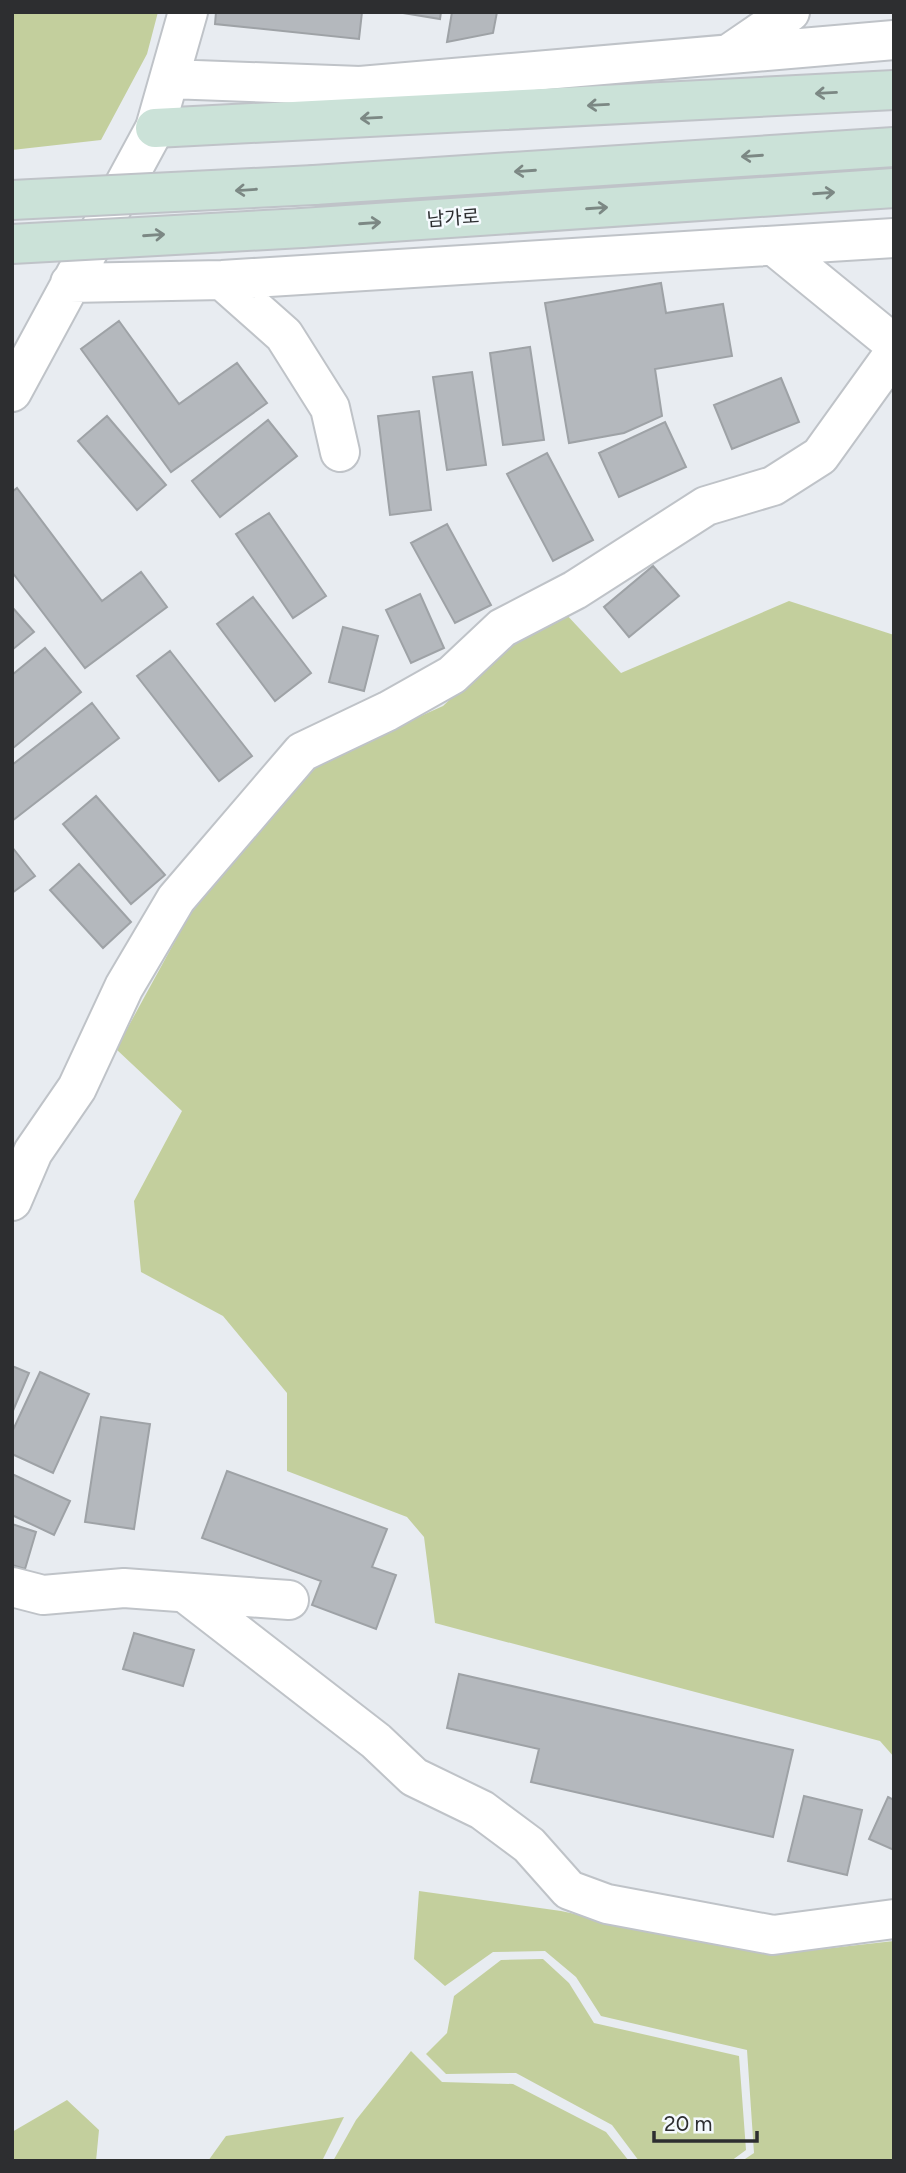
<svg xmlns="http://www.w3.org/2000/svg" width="906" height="2173" font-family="Figtree,'Noto Sans KR',sans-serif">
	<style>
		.green { fill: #c3cf9d }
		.building { fill: #b4b8bd; stroke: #9ea2a6; stroke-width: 2 }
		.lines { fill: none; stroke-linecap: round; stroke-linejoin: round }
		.minor-casing { stroke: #bfc3c8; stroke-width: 42 }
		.secondary-casing { stroke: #bfc3c8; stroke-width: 42 }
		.minor { stroke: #fff; stroke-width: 38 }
		.secondary { stroke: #cbe2d8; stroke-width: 38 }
		.secondary-bridge-casing { stroke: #bfc3c8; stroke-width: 42; stroke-linecap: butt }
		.secondary-bridge { stroke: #cbe2d8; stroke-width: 38 }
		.oneway { stroke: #7c8884 }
		.labels { text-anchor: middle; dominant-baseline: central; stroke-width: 5; stroke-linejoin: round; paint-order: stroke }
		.street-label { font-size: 19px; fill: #2d2e30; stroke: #f5fafe }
	</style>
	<rect width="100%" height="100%" fill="#e8ecf1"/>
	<path class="green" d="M12,12H158L147,54L101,140L12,150Z
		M789,601L894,635V1757L880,1741L435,1623L424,1537L407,1517L287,1471V1393L223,1316L141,1272L134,1201L182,1111L116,1049L192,910L316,763L443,706L497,655L564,612L621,673Z
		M419,1891L561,1911L769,1955L894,1941V2161H742L754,2153L747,2050L601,2016L576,1977L545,1951L493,1952L445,1986L414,1959Z
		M543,1959L569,1983L594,2023L739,2056L746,2150L731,2161H639L612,2125L516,2073L446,2074L426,2054L447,2033L454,1996L501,1960Z
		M411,2051L442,2082L513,2084L606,2132L629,2161H333L356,2120Z
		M67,2100L99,2130L96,2161H12V2132Z
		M344,2117L322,2161H208L226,2136Z"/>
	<path class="building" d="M216,12H362L359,39L215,24Z
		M397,12H441L440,19Z
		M452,12H497L493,33L447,42Z
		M661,283L666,313L723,304L732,356L655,369L662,416L624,433L569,443L545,303Z
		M119,321L179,404L237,363L267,403L171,472L81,349Z
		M530,347L544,440L503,445L490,353Z
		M472,372L486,465L447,470L433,377Z
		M781,378L799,422L732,449L714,405Z
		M419,411L431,510L390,515L378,416Z
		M107,416L166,485L137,510L78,441Z
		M268,420L297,456L220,517L192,481Z
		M665,422L686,467L619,497L599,453Z
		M547,453L593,540L553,561L507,474Z
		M17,488L102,601L141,572L167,607L85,668L12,572V492Z
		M269,513L326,596L293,618L236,534Z
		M447,524L491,605L455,623L411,543Z
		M653,566L679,596L629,637L604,607Z
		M420,594L444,648L411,663L386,610Z
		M253,597L311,673L275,701L217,624Z
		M12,607L34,632L12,650Z
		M343,627L378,636L364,691L329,682Z
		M45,648L81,692L12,749V675Z
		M170,651L252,756L219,781L137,676Z
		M92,703L119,738L12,821V765Z
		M96,796L165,875L131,904L63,824Z
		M12,847L35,876L12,893Z
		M79,864L131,922L103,948L50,890Z
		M12,1366L29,1373L12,1413Z
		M40,1372L89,1394L53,1473L12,1454V1432Z
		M101,1417L150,1424L134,1529L85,1522Z
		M227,1471L387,1529L372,1567L396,1575L376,1629L312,1605L321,1581L202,1538Z
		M12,1474L70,1501L54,1535L12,1515Z
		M12,1524L36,1532L25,1569L12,1565Z
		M134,1633L194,1650L183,1686L123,1669Z
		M459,1674L793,1750L773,1837L531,1782L539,1749L447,1728Z
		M804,1796L862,1810L847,1875L788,1861Z
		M888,1797L894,1800V1850L869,1839Z"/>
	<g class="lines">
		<defs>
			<path id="minor" d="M730,53L790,12
				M169,79L360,86L894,40
				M774,246L894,344
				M222,280L284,335L330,408L340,452
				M70,283L222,280L894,238
				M12,392L155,128L188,12
				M12,1201L33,1152L77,1088L124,987L176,899L302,752L388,711L452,675L502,628L575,590L706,506L773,486L820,456L894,353
				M12,1587L43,1595L124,1588L289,1600
				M185,1593L376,1741L414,1777L482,1810L529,1845L569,1890L607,1904L773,1935L894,1919"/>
			<path id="secondary" d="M155,128L894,90
				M314,185L894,147
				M302,228L894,188"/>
		</defs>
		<use href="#minor" class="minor-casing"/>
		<use href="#secondary" class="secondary-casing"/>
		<use href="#minor" class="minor"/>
		<use href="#secondary" class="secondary"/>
		<defs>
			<path id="secondary-bridge" d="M12,200L314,185
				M12,244L302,228"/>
		</defs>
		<use href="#secondary-bridge" class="secondary-bridge-casing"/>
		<use href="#secondary-bridge" class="secondary-bridge"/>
	</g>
	<defs><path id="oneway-shaft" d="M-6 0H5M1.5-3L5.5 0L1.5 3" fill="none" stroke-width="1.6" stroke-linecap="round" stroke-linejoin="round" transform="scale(1.75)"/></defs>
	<g class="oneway">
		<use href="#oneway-shaft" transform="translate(826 93) rotate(177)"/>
		<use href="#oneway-shaft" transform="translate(598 105) rotate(177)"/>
		<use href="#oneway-shaft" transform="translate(371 118) rotate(177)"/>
		<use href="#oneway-shaft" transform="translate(752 156) rotate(176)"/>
		<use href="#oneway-shaft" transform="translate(525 171) rotate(176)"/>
		<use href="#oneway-shaft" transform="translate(246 190) rotate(176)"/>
		<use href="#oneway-shaft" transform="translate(824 193) rotate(-4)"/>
		<use href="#oneway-shaft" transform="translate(597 208) rotate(-4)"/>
		<use href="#oneway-shaft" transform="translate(370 223) rotate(-4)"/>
		<use href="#oneway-shaft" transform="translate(154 235) rotate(-4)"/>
	</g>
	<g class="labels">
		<g class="street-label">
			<text transform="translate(453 218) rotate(-4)">남가로</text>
		</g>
	</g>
	<rect width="906" height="2173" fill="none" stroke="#2d2e30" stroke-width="28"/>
	<path d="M654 2131v10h103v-10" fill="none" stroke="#2d2e30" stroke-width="3.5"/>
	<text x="664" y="2131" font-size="21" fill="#2d2e30" stroke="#f5fafe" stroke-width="5" paint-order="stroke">20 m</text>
</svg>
